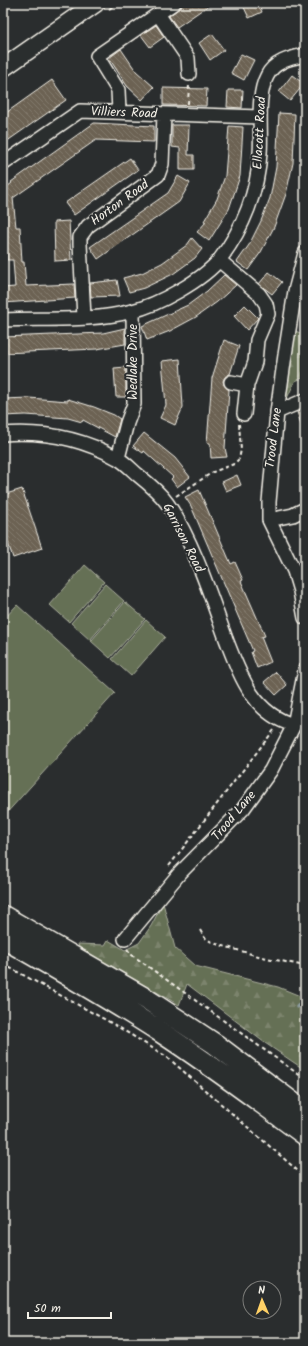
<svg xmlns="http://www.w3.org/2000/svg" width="308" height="1346" font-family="Kalam,sans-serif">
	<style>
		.forest { fill: url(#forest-firs); stroke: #acb09e }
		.park { fill: #656f55; stroke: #acb09e }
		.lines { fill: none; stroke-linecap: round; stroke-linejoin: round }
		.stream { stroke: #8c9b9e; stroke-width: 3.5 }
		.building { fill: url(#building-back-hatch); stroke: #f4f1e8 }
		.minor-casing { stroke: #f4f1e8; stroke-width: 16 }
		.major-casing { stroke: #f4f1e8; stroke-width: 20 }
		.highway-casing { stroke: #f4f1e8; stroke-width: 23 }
		.path { stroke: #f4f1e8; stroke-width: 2; stroke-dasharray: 4 3; stroke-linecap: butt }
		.minor { stroke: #2a2d2e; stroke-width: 13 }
		.major { stroke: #2a2d2e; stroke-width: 17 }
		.highway { stroke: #2a2d2e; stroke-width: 20 }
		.labels { text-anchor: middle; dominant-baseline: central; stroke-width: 4; stroke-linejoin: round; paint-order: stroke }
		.street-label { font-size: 13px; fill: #f4f1e8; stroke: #2a2d2e }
	</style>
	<defs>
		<pattern id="forest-firs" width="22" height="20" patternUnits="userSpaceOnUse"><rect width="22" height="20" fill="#656f55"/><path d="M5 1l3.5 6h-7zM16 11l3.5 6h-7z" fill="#7c846d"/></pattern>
		<pattern id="building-back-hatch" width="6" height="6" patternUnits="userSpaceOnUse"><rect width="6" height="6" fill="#6c6253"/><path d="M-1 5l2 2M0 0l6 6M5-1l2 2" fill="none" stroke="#82796c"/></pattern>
	</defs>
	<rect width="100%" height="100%" fill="#2a2d2e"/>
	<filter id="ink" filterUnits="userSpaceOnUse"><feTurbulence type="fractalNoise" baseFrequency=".025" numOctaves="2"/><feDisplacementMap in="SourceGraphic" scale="8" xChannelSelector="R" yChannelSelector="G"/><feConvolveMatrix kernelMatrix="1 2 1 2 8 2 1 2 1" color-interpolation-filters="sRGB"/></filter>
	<g filter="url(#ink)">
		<path class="forest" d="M293,330L305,335V377L295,381L283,407Z
			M163,903L175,948L195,966L278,987L305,998V1070L265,1043L187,984L179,1005L79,947L78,944L105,945L108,940L125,950L139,943L151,926Z"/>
		<path class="park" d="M85,565L104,582L69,622L50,605Z
			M105,584L124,601L90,640L71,623Z
			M125,602L145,619L110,658L91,641Z
			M17,605L115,693L3,817V620Z
			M146,620L165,637L131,676L112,659Z"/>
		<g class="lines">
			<path class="stream" d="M297,1007L305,999"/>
		</g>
		<path class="building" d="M186,3H212L177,27L169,16Z
			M242,3H258L262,12L249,18Z
			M156,25L164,37L150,47L141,35Z
			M212,34L224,50L210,60L199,43Z
			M121,49L136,71L154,87L142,100L127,86L109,58Z
			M241,54L254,60L244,80L231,73Z
			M292,75L304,84L290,101L279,92Z
			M52,80L66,100L3,144V115Z
			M163,88L207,89L206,106L163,105Z
			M228,90H243L242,108L227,107Z
			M279,113L295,114L293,163L286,194L274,227L261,252L248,270L237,262L249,245L261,221L270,198L276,167Z
			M94,123L154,126V142L96,140L13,198L16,227H20L22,262H24L26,286L74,284L75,298L3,303V288L15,287L13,260H7L3,190L12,183L11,182Z
			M172,125H189L188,155H194V170H180V148L172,147Z
			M229,126L243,127L240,176L229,209L209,241L197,232L206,222L204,221L217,199L225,176Z
			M130,158L138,170L74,215L65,203Z
			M178,176L190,183L179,202L98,259L90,247L168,193Z
			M69,221L71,260L55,261L54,222Z
			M192,238L202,249L195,258L173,274L144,288L129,292L123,278L142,273L162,263L187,245Z
			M269,272L282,282L272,294L259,284Z
			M224,275L236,285L217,302L196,317L170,331L147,340L142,326L188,305L207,291Z
			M117,280L120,296L91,297L90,283Z
			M245,305L258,318L247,330L234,316Z
			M125,328V344L97,349L3,353V337L103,333Z
			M224,340L239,346L230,374L225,377L223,381L224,385L229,390L225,448L227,457L211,458L210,443H207L212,378Z
			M180,359L183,407L175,425L160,418L166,405L162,361Z
			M126,367V397H116L114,368Z
			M29,398L68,401V399L94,407L114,415L120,419L115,437L83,420L82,422L68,418L26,415L3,416V399Z
			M305,409V430H303L297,412Z
			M144,433L175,458L190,477L177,487L171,479L173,477L144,451L143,453L133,446Z
			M237,475L241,485L226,491L222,482Z
			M22,489L42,548L13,558L3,528V495Z
			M199,490L231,564L235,562L243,580L241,581L265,636L261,637L271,662L257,668L251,652L253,651L238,616L191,506L185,497Z
			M276,672L287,685L276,695L264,682Z"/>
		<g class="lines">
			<defs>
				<path id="minor" d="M174,3L158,14L188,58L189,74
					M305,3V4
					M119,112L118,90L97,56L158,14
					M3,164L80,111L260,117
					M305,253L295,291L285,355L277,412L269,502V520L294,571L300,591L305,618
					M219,260L259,294L266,304L268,314L257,340L255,362L247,385L244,414
					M84,317L80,244V237L88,226L158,175L162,164L164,115
					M3,320C44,318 93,322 132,311C158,305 203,280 220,259C243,229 258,191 260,153C262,130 256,97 267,76C274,61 291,58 305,55
					M231,382L247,385
					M277,412L305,400
					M3,434C43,431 81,438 117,458C125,462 132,470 138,475C148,483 159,492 167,503C192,538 211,597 226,639C240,675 253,714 294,725
					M118,458L127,423L134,404L133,311
					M269,520L293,515L305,509
					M125,939L179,874L243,809L271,770L294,725L305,670"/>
				<path id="major" d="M3,68L96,3"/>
				<path id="highway" d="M3,916L148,1000L215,1044L305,1112
					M3,938C57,969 110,999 162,1033C211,1065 258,1100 305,1135"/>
			</defs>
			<use href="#minor" class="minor-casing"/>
			<use href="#major" class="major-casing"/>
			<use href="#highway" class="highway-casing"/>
			<path class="path" d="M109,9L118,3
				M3,85L8,81
				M188,104L189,84
				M176,496L213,472L234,464L239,459L241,450L239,424
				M169,866L274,730
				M200,930L204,937L213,943L262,957L305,966
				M127,949L132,955L305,1079
				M3,964L115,1025L167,1057L305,1177"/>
			<use href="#minor" class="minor"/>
			<use href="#major" class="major"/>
			<use href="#highway" class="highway"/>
		</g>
	</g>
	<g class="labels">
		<g class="street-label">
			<text transform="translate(124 113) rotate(2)">Villiers Road</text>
			<text transform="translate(260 133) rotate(-87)">Ellacott Road</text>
			<text transform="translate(120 203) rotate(-36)">Horton Road</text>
			<text transform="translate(133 362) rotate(-90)">Wedlake Drive</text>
			<text transform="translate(274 438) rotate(-83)">Trood Lane</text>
			<text transform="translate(183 538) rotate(63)">Garrison Road</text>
			<text transform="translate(234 816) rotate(-50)">Trood Lane</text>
		</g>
	</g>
	<rect width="308" height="1346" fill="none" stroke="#2a2d2e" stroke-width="16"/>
	<rect x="8" y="8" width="292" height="1330" fill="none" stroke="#f4f1e8" stroke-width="1.5" filter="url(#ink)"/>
	<g transform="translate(262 1300) rotate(358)"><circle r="19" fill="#2a2d2e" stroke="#7b7b78"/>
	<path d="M0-3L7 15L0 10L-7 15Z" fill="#ffd166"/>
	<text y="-6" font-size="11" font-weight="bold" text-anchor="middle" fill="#f4f1e8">N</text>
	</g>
	<path d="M28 1312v6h83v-6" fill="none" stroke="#f4f1e8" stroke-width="2"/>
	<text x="34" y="1312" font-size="12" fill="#f4f1e8" stroke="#2a2d2e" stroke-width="3" paint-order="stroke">50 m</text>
</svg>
